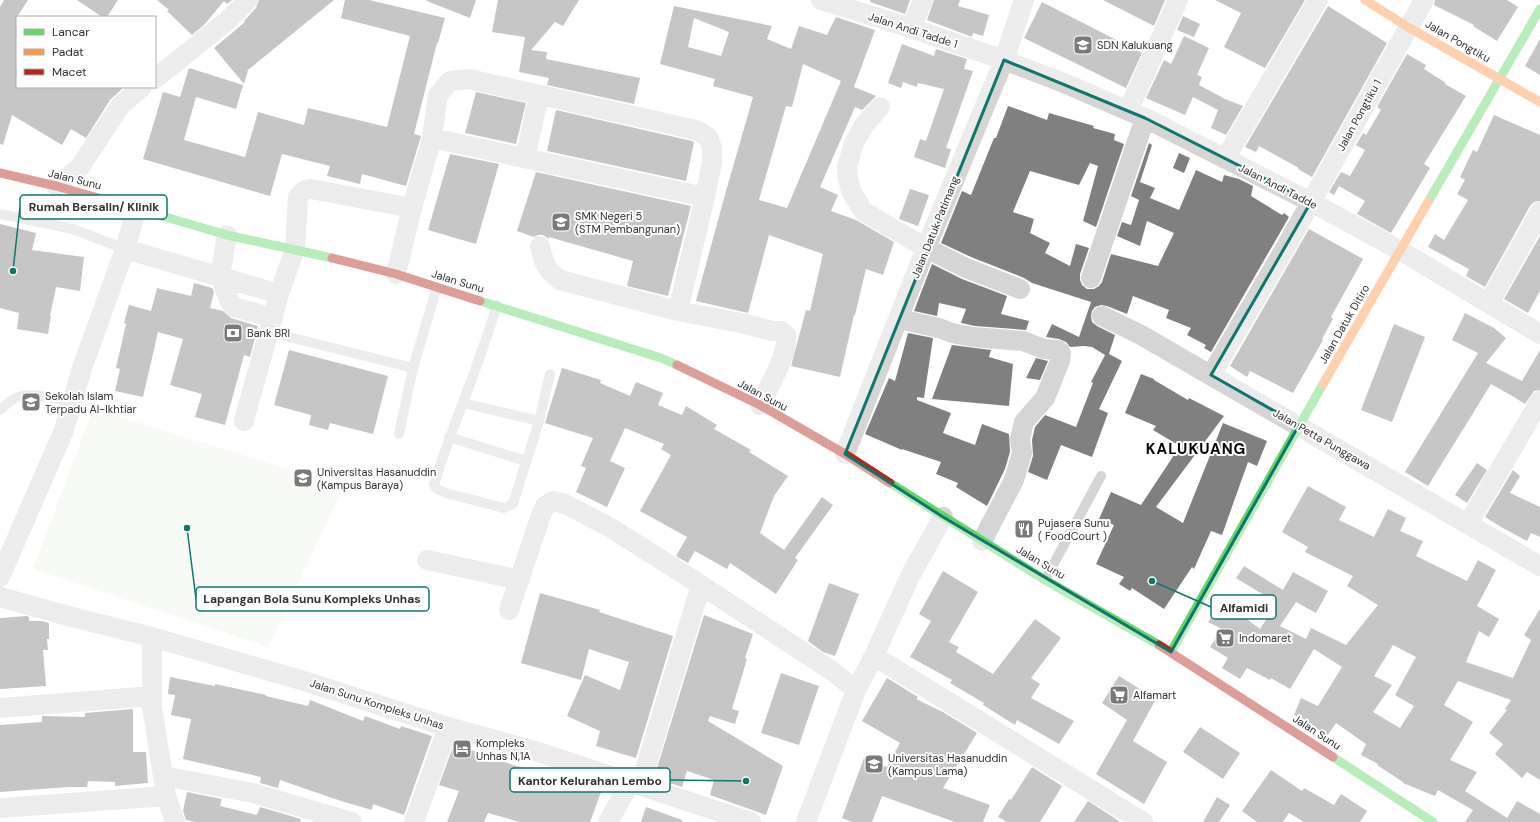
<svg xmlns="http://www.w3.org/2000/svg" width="1540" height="822" font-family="'DM Sans',sans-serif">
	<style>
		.green { fill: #f0f3ec }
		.building { fill: #808080; fill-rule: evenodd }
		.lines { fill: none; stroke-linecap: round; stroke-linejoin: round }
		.lane { stroke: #d5d5d5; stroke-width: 10 }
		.street { stroke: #d5d5d5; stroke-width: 20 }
		.fast { stroke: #63d668; stroke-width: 9 }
		.slow { stroke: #ff974d; stroke-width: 9 }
		.jam { stroke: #b3261e; stroke-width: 9 }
		.marked { fill: none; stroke: #0f766e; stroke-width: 3; stroke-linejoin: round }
		.labels { text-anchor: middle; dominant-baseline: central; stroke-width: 4; stroke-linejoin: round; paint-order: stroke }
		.street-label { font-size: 11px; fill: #313131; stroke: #fff }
		.poi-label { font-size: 11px; fill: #313131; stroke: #fff; text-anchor: start }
		.district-label { font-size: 15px; font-weight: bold; letter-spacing: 1px; fill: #000; stroke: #fff }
		.leader { fill: none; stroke: #0f766e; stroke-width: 1.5 }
		.callout-dot { fill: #0f766e; stroke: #fff; stroke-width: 1.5 }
		.callout { fill: #fff; stroke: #0f766e; stroke-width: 1.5 }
		.callout-label { font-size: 12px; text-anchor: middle; font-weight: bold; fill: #313131 }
	</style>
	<rect width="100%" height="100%" fill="#fff"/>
	<path class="green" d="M93,409L344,486L268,647L33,569Z"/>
	<path class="building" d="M4,0H28L17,17V87H124L110,100L86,138L71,129L62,145L12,115L3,145L0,144V7Z
		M77,0H118L107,17H102Z
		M157,0H232L227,4L224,1L204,25L192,35L167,11L169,10Z
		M259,0H334L248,70L244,84L214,48L245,22L244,21L256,8Z
		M345,0H369L445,18L438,43H437L414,134L421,136L406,186L362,174L360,184L327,176L330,166L282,154L270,196L143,159L163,92L180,97L189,68L243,85L236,109L196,97L184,140L245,157L258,112L304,125L308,108L387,127L410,36L341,18Z
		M427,0H476L470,18L427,1Z
		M498,0H579L563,26L555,22L531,50L547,52L546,59L640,78L634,104L547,85L549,78L519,72L525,37L492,32Z
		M870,0H910L905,14L870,2Z
		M934,0H960L958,6L989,15L983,36L973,33L972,37L927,20Z
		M1103,0H1165L1154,26Z
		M1215,0H1305L1265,68L1224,47L1241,13Z
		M1435,0H1507L1518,7L1497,41L1473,26L1474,25L1434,5Z
		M1042,2L1142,53L1126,88L1024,38Z
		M674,6L772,26L767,39L791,49L799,26L827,35L836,17L875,30L854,87L876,96L862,110L855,107L820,187L838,195L831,211L856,220L894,242L883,275L866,269L855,315H854L840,377L791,366L806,310L810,311L823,254L769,235L748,313L696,301L726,191L753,97L713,86L715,79L660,64ZM694,18L729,32L721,56L688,47ZM803,64L841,81L787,208L759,200L786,106L792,107Z
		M1328,6L1387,43L1312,177L1298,169L1299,168L1259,146L1256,152L1245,147Z
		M1183,16L1200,24L1194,37L1177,30Z
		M1184,36L1209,48L1197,75L1202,77L1199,85L1225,99L1243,106L1226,135L1211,128L1218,110L1193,97L1185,115L1146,98L1164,60L1171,64Z
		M1540,39V75L1525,66Z
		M902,44L934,56L936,49L967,59L964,69L973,71L946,148L951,149L945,168L914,157L920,139L926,141L944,89L918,83L917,87L903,82L901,88L888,83Z
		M1407,54L1426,65L1424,69L1446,83L1445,84L1466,96L1424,164L1430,168L1391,233L1357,214L1365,201L1339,186L1334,195L1329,192L1341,172L1350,176L1365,150L1356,145L1363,133L1366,135L1381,110L1377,107Z
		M476,92L526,103L516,144L465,133Z
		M1008,106L1047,120L1049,113L1094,126L1093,128L1115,134L1114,140L1124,144L1096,227L1083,221L1098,166L1090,163L1079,185L1030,171L1013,212L1034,219L1030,233L1050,243L1045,253L1070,266L1076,244L1089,248L1080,274V280L1082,285L1087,289H1094L1099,286L1102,282L1111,254L1158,266L1174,233L1147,221L1140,246L1117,236L1122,222L1131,225L1139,200L1131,196L1149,143L1152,145L1140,182L1155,188L1150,198L1179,210L1196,170L1222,182L1224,175L1239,179L1253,186L1251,196L1282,215L1284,213L1289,217L1211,352L1204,348L1206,345L1187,335L1191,328L1166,318L1169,310L1133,296L1127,314L1107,306L1101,305L1095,307L1092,311L1091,316L1092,322L1097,326L1115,335L1109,354L1122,361L1099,409L1108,413L1092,457L1061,445L1047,480L1028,472L1033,456L1032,440L1035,427L1045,415L1076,427L1093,383L1091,382L1105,355L1092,347L1084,346L1070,347L1066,342L1059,339L1046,337L1052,324L1079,337L1091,302L1032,283L1024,278L971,257L941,243L962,191L971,195L994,138H996Z
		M556,110L692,141L694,142L686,181L547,151Z
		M1494,115L1540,135V201L1534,202L1530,206L1485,287L1466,276L1469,269L1428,247L1435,234L1444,240L1468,200L1457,194L1465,180L1460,177L1473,150L1477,152Z
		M1179,153L1190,158L1184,173L1173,168Z
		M450,154L499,164L476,244L428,230Z
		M536,172L691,206L668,296L627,286L633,261L549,237V239L543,235H538L534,237L517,231Z
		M910,189L929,195L918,226L899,219Z
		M0,224L36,233L32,250L84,257L80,291L56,287L50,316H51L48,334L17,329L19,313L0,308Z
		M1309,229L1363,259L1331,317L1333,319L1322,339L1323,340L1293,393L1250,371L1247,377L1230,366Z
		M1540,236V291L1528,313L1504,299Z
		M932,264L962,279L1007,296L1001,314L1029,321L1026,330L975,326L961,323L966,309L939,303L937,316L914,311Z
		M194,283L212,288L214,292L210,308L223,311L231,318L258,326L250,357L244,355L225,425L195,417L202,394L170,385L183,339L158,332L143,397L115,391L120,369L116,368L126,324L124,323L129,305L151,311L157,288L191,296Z
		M1465,313L1494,328L1506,338L1486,363L1522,381L1540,350V390L1534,391L1525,404L1514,397L1491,384L1428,486L1405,472L1478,353L1452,340Z
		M1394,324L1425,337L1392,422L1361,410Z
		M908,333L933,338L924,398L917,397V400L951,413L943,433L975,445L982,424L1009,434L1010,452L1005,469L987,506L956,487L958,483L936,474L941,462L902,449V450L865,434L889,378L895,381Z
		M952,345L991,350L989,357L1013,364L1009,406L932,399Z
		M289,350L388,376L373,434L330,423L328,430L309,425L311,415L274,405Z
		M1036,358L1048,361L1040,380L1026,378Z
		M562,368L601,380L600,383L630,396L636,382L663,393L658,405L682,415L686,406L717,425L714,429L751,450L749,452L788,476L774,496L760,533L784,550L822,497L833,505L795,558L798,560L776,594L730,563L727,569L695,551L688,563L676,556L687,537L640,511L671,455L661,449L664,444L625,428L610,461L625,468L607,507L576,492L586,468L581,466L593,438L545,423Z
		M1141,374L1154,379V380L1188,400L1189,398L1224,416L1156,507L1183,523L1223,423L1267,441L1257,466L1248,462L1222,535L1211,531L1194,569L1192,567L1164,609L1132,588L1130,591L1119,584L1124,577L1096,564L1114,525L1099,519L1111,492L1141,505L1180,446L1153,430L1156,426L1125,413Z
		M1477,463L1487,470L1467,503L1455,495Z
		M1513,470L1520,476L1510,493L1540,507V537L1531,533L1527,541L1501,527L1485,517Z
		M1308,486L1346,507L1339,520L1374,537L1388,509L1406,518L1400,531L1423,541L1416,556L1467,581L1478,560L1496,570L1477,606L1499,619L1489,637L1479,631L1466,662L1513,678L1531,640L1524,635L1540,609V780L1527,772L1522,778L1495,754L1503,744L1489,733L1507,710L1505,709L1511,700L1458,681L1444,705L1473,722L1450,760L1477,772L1465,791L1507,818L1517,801L1540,814V822H1465L1473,810L1438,790L1435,796L1403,783V782L1377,765L1378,764L1361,755L1366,744L1336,723L1327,736L1306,721L1294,715L1301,698L1318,706L1342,667L1314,649L1290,689L1271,678L1270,680L1247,668L1240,679L1222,668L1228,658L1210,647L1222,629L1208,622L1220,604L1232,608L1260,629L1277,603L1236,578L1244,566L1283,590L1293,572L1328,591L1316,613L1296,602L1280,626L1306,639L1311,628L1346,645L1378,605L1347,586L1353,576L1305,552L1308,547L1282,532ZM1393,645L1416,657L1395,695L1414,706L1400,728L1373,712L1392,685L1374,676Z
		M943,571L978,592L949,642L959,647L956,652L993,674L1035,619L1061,638L1031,678L1040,684L1031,698L1074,721L1059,744L1017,720L1015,725L983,705L984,703L950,683L952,680L910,657L931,621L919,614Z
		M829,583L859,594L835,656L823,652L808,641Z
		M540,593L600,610L599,612L673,636L636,758L596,746L600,731L567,716L585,675L620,690L629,662L589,649L581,680L521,663Z
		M704,615L753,634L745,658L747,659L732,709L739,711L735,724L710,716L708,721L783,766L766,815L710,795L714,780L687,771L682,787L654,778Z
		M27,616L29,617V621H42L49,623V639H47L48,650H43L46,686L0,689V618Z
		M781,673L819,686L799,745L761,733Z
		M1119,676L1156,699L1133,741L1167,762L1144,804L1096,774L1127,720L1102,703Z
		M170,677L215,686V684L266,695V696L308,706L310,700L363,721L365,716L400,729L401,726L432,736L404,815L373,804L372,810L341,801L280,780L278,788L260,783L261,777L183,759L191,719L171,715L175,695L168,694Z
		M887,678L918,697L916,699L943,712L977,733L943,788L990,805L983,822H955L882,796L872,822H852L842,818L864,758L887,767L900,743L862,721Z
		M133,709V752H146L148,783L115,786V782L88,781L87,787H69L0,792V725L42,722V716L85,717V713Z
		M1200,727L1240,753L1223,779L1183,752Z
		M454,744L477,752V754L584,786L601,792L590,822H520L488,813L484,822H447L459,791L439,785Z
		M1032,767L1062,786L1040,822H1007L998,817L1009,799L1011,800Z
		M1271,770L1302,791L1304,788L1334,805L1341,794L1367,811L1360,822H1304L1289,813L1283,822H1257L1242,811Z
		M187,792L222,799L220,806L257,815L260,807L301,819L300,822H196L186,820L183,811Z
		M1217,797L1230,805L1219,822H1203Z
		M1088,801L1113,817L1120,822H1074Z
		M646,807L682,820V822H641Z"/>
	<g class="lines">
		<path class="lane" d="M0,214L73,229L125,249
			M497,305C479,366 453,424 434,484L437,489L446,493L504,508L513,504L539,421L550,374
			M269,332L413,368
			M463,403L539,421
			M0,410C4,406 10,401 15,398C31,391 55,399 72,402
			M399,434L413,368L437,287
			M449,437L526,461
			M1045,580L1101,476"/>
		<path class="street" d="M821,0L911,28L1004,60L1064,83L1145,118L1311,202L1401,251L1540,334
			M911,28L923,0
			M155,79L228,20L248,0
			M880,107L865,124L854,143L847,167L848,178L851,191L863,211L926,248L966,268L1020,289
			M1128,111L1178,0
			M432,138L705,197
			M525,158L539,96
			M1225,159L1318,0
			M56,186L80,167L120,106L142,87
			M227,235L220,276L229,300L234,307L273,318
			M540,246C544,263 545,269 560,280L678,311L741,323L772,331H781L786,335C789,354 768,387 760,405
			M125,249L279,294
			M396,274L412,208L432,138L438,95L450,81L469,79L696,130L708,137L712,148V162L705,197L678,311
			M1091,278L1145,118
			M1489,303L1540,212
			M1102,316L1141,335L1540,566
			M899,319L939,328L952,333L973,337L1023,341L1044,349L1058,350L1061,353L1060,361L1045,398L1024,422L1020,439L1022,453L1014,480L982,541
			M1211,375L1283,252L1424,0
			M244,421L279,294L295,249L298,197C302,191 305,189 311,189L412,208
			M845,454L926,248L1004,60L1024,0
			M1468,524L1540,401
			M427,560L520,580
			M0,577L64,430L82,368L125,249L137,208
			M0,597L68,616L152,637L304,681L448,727L538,752L751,822
			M509,610L540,518L545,506L553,501L565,504L611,528L701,585L832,671L856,690
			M152,637V707L166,796L175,822
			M874,656L1143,822
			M0,708L151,696
			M163,776L253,793L352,822
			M640,786L701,585
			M0,808L166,796
			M414,822L448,727
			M608,822L630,783
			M806,822L856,690L874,656L911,574L943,517"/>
		<path class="fast" d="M1428,202L1540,9
			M162,216L227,235L332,258
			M480,301L661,358L677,365
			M890,483L1045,580L1159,645
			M1171,652L1323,384
			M1333,757L1433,822"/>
		<path class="slow" d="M1365,0L1408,27L1540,102
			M1323,384L1428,202"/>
		<path class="jam" d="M0,173L56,186L162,216
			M332,258L396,274L480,301
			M677,365L760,405L845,454L890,483
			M1159,645L1333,757"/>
	</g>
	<path d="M0 0H1540V822H0ZM1004,60L1145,118L1311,202L1211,375L1299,425L1171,652L943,517L845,454Z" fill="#fff" fill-opacity=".55" fill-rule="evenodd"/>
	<path class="marked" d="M1004,60L1145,118L1311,202L1211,375L1299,425L1171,652L943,517L845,454Z"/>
	<defs>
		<symbol id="school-square" viewBox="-11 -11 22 22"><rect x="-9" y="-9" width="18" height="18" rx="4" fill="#797979" stroke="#fff"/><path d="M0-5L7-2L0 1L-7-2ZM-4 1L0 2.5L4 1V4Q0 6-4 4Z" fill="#fff"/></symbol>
		<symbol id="bank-square" viewBox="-11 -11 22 22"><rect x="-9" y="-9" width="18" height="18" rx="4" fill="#797979" stroke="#fff"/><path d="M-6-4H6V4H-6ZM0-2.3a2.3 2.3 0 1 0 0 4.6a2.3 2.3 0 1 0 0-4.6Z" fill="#fff"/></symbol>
		<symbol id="university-square" viewBox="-11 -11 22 22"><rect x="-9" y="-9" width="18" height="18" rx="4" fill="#797979" stroke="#fff"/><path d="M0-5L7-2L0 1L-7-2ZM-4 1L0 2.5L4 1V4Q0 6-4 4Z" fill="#fff"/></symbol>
		<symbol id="restaurant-square" viewBox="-11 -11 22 22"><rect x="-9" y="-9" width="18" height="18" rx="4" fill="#797979" stroke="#fff"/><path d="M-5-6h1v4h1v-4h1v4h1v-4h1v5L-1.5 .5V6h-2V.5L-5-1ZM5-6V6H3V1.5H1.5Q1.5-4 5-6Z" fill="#fff"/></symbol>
		<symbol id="supermarket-square" viewBox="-11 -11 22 22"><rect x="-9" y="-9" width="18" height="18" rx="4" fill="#797979" stroke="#fff"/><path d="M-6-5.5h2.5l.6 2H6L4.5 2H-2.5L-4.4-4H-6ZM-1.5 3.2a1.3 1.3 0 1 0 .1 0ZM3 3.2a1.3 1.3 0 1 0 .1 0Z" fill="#fff"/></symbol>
		<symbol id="hotel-square" viewBox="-11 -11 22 22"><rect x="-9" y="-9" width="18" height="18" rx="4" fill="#797979" stroke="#fff"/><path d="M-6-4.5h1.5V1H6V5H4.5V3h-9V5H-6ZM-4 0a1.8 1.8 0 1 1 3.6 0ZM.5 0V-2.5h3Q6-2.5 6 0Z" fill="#fff"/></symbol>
	</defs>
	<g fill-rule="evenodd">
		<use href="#school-square" x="1072" y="34" width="22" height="22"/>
		<use href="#school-square" x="550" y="211" width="22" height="22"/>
		<use href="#bank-square" x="222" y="322" width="22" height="22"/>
		<use href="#school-square" x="20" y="391" width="22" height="22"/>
		<use href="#university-square" x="292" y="467" width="22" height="22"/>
		<use href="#restaurant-square" x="1013" y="518" width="22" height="22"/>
		<use href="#supermarket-square" x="1214" y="627" width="22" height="22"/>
		<use href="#supermarket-square" x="1108" y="684" width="22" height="22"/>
		<use href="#hotel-square" x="451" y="738" width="22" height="22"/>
		<use href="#university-square" x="863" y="753" width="22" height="22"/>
	</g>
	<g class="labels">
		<g class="street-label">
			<text transform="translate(913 30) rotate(18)">Jalan Andi Tadde 1</text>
			<text transform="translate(1458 41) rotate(30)">Jalan Pongtiku</text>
			<text transform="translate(1359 115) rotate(-61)">Jalan Pongtiku 1</text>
			<text transform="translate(75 179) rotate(14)">Jalan Sunu</text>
			<text transform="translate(1278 186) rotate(27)">Jalan Andi Tadde</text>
			<text transform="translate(935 227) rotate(-68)">Jalan Datuk Patimang</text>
			<text transform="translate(458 281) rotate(17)">Jalan Sunu</text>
			<text transform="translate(1344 324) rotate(-60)">Jalan Datuk Ditiro</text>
			<text transform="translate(763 395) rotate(28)">Jalan Sunu</text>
			<text transform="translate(1322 439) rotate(30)">Jalan Petta Punggawa</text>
			<text transform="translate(1041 562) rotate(31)">Jalan Sunu</text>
			<text transform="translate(377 704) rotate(18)">Jalan Sunu Kompleks Unhas</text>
			<text transform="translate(1317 732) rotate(33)">Jalan Sunu</text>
		</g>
		<g class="poi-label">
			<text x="1097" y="45">SDN Kalukuang</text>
			<text x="575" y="216">SMK Negeri 5<tspan x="575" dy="13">(STM Pembangunan)</tspan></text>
			<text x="247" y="333">Bank BRI</text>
			<text x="45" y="396">Sekolah Islam<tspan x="45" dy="13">Terpadu Al-Ikhtiar</tspan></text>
			<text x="317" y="472">Universitas Hasanuddin<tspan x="317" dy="13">(Kampus Baraya)</tspan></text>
			<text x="1038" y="523">Pujasera Sunu<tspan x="1038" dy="13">( FoodCourt )</tspan></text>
			<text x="1239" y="638">Indomaret</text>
			<text x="1133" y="695">Alfamart</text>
			<text x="476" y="743">Kompleks<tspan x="476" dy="13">Unhas N,1A</tspan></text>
			<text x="888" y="758">Universitas Hasanuddin<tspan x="888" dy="13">(Kampus Lama)</tspan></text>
		</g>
		<g class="district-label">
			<text x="1196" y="449">KALUKUANG</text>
		</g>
	</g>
	<path class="leader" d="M13 271L20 207M187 528L196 599M1152 581L1211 607M746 781L670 780"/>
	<g class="callout-dot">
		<circle cx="13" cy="271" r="4"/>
		<circle cx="187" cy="528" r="4"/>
		<circle cx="1152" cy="581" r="4"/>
		<circle cx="746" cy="781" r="4"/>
	</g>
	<g class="callout">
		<rect x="20" y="195" width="147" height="24" rx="4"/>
		<rect x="196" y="587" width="233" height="24" rx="4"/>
		<rect x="1211" y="595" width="65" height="24" rx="4"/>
		<rect x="510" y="768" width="160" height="24" rx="4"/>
	</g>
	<g class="callout-label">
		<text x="94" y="211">Rumah Bersalin/ Klinik</text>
		<text x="312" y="603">Lapangan Bola Sunu Kompleks Unhas</text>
		<text x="1244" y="612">Alfamidi</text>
		<text x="590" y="785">Kantor Kelurahan Lembo</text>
	</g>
	<rect x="16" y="16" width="140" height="72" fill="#ffffff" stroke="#adadad"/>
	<rect x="24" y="29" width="20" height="6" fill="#63d668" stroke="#adadad"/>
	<text x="52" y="36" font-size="12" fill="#313131">Lancar</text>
	<rect x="24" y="49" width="20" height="6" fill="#ff974d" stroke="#adadad"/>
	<text x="52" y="56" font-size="12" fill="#313131">Padat</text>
	<rect x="24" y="69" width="20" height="6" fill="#b3261e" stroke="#adadad"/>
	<text x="52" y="76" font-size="12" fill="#313131">Macet</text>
</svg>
